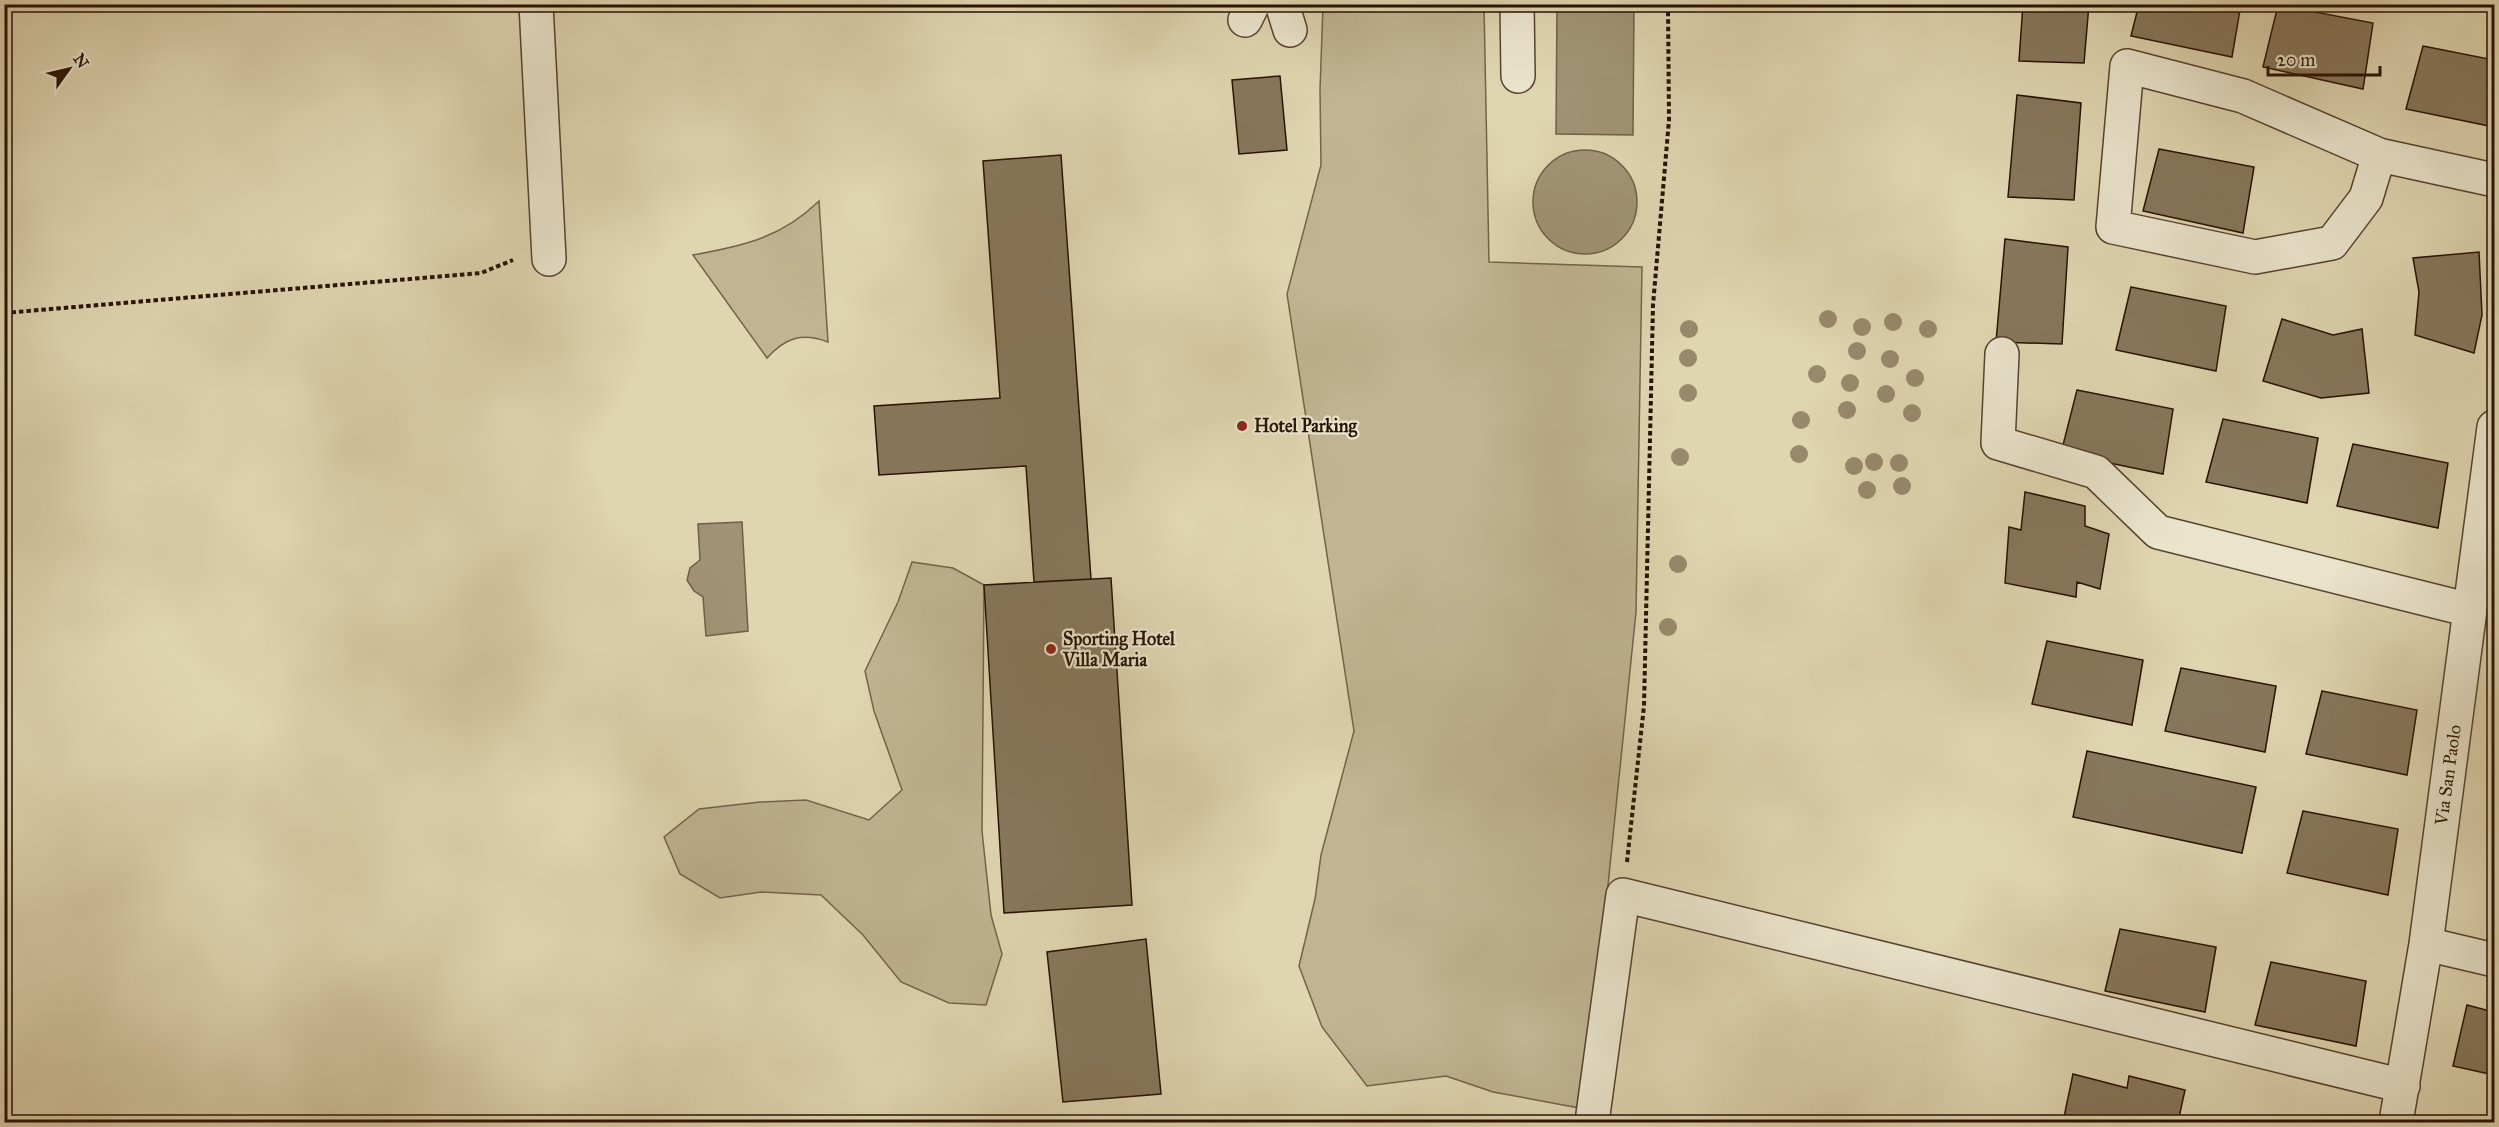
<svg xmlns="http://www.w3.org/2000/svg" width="2499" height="1127" font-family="'IM FELL Great Primer',serif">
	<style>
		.green { fill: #c0b492; stroke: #74634a; stroke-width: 1.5 }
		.water { fill: #a09375; stroke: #705f47; stroke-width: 1.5 }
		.building { fill: #87775c; stroke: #271202; stroke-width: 1.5 }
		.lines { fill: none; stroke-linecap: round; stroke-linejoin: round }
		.minor-casing { stroke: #55432e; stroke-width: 36 }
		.path { stroke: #271202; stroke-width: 4; stroke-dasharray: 4.5 3; stroke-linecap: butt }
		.minor { stroke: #eae4cc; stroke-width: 33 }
		.tree { fill: #98896c }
		.poi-dot { fill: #8f2418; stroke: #eae4cc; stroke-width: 2 }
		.labels { text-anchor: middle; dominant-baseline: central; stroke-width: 4.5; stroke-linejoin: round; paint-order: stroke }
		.poi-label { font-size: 18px; font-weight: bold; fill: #271202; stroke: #eae4cc; text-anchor: start }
		.street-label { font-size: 18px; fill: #271202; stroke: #eae4cc }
	</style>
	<rect width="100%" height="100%" fill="#dfd5b0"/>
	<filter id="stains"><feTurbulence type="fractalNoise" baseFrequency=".00333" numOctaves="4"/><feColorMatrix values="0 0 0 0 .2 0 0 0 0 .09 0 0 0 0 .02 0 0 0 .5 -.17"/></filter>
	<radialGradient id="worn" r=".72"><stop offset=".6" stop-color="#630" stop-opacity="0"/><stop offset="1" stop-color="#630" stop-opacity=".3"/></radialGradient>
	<path class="green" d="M1323,5H1484L1489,262L1642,267L1636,612L1585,1109L1493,1092L1446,1076L1367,1086L1322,1027L1299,966L1315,899L1321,855L1354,731L1287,294L1321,165L1320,90Z
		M819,201L828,342C802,332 785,338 767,358L693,255C743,246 781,238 819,201Z
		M912,562L953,568L984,585L982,831L991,915L1002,954L986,1005L949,1003L901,982L863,935L821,895L761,892L720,898L680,874L664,837L699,809L760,802L806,800L869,820L902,790L874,711L865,671L898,602Z"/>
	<path class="water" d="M1557,5H1634L1633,135L1556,134Z
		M1533 202a52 52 0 1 1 104 0a52 52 0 1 1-104 0Z
		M742,522L748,631L706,636L703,597L694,591L687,580L690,568L700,560L698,524Z"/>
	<path class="building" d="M2023,4H2089L2084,63L2019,61Z
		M2139,4H2241L2232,57L2131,36Z
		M2278,5L2373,23L2363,89L2263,67Z
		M2423,46L2494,60V127L2406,109Z
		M1280,76L1287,150L1239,154L1232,80Z
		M2017,95L2081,103L2074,200L2008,197Z
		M2159,149L2254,167L2243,233L2143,211Z
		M1061,155L1091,579L1034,582L1026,466L879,475L874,406L1000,398L983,161Z
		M2005,239L2068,247L2062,344L1996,342Z
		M2479,252L2482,315L2474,353L2415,335L2419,292L2413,258Z
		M2131,287L2226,306L2216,371L2116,350Z
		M2282,319L2333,335L2362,329L2369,393L2321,398L2263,381Z
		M2077,390L2173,409L2163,474L2061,453Z
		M2223,419L2318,438L2307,503L2206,482Z
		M2353,444L2448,463L2438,528L2337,506Z
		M2025,492L2085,506V526L2109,534L2100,589L2077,582L2076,597L2005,583L2009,527L2021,530Z
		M1111,578L1132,905L1004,913L984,585Z
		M2047,641L2143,660L2132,725L2032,704Z
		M2181,668L2276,686L2265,752L2165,731Z
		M2322,691L2417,710L2407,775L2306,754Z
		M2087,751L2256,787L2242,853L2073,817Z
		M2303,811L2398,829L2388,895L2287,873Z
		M2120,929L2216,947L2205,1012L2105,991Z
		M1146,939L1161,1094L1063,1102L1047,952Z
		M2271,962L2366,981L2356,1046L2255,1025Z
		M2467,1005L2494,1012V1075L2453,1066Z
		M2073,1074L2127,1088L2129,1076L2185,1090L2178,1122H2063Z"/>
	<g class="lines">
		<defs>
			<path id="minor" d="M536,4L549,259
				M1282,4L1290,30
				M1517,4L1518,76
				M1245,20L1253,4
				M2379,155L2366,198L2332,243L2255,257L2113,227L2127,66L2243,96L2379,155L2494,180
				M2002,354L1998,443L2096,472L2158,532L2470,610
				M2426,944L2494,960
				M1592,1122L1623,895L2403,1086
				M2396,1122L2426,944L2494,427"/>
		</defs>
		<use href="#minor" class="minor-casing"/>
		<path class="path" d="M4,313L481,273L513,260
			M1627,862L1644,706L1653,305L1669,120L1668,4"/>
		<use href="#minor" class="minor"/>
	</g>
	<g class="tree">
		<circle cx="1828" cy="319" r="9"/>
		<circle cx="1893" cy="322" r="9"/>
		<circle cx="1862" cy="327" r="9"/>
		<circle cx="1689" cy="329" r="9"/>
		<circle cx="1928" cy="329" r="9"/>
		<circle cx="1857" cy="351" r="9"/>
		<circle cx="1688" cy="358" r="9"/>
		<circle cx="1890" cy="359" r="9"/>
		<circle cx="1817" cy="374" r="9"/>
		<circle cx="1915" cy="378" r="9"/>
		<circle cx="1850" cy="383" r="9"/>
		<circle cx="1688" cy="393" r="9"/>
		<circle cx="1886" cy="394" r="9"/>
		<circle cx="1847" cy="410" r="9"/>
		<circle cx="1912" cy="413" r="9"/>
		<circle cx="1801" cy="420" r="9"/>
		<circle cx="1799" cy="454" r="9"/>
		<circle cx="1680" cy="457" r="9"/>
		<circle cx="1874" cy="462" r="9"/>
		<circle cx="1899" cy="463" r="9"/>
		<circle cx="1854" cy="466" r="9"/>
		<circle cx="1902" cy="486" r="9"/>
		<circle cx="1867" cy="490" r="9"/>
		<circle cx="1678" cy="564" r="9"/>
		<circle cx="1668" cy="627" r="9"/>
	</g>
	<g class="poi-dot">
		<circle cx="1242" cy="426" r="6"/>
		<circle cx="1051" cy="649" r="6"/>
	</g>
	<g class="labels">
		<g class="poi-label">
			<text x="1254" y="426">Hotel Parking</text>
			<text x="1063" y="639">Sporting Hotel<tspan x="1063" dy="21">Villa Maria</tspan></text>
		</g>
		<g class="street-label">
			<text transform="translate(2448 775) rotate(-82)">Via San Paolo</text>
		</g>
	</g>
	<rect width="2499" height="1127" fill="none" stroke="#dfd5b0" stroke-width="24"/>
	<rect x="6" y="6" width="2487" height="1115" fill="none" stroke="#271202" stroke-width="3"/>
	<rect x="12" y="12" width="2475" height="1103" fill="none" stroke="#271202" stroke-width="1.5"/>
	<g transform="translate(69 69) rotate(56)" stroke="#eae4cc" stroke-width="4.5" paint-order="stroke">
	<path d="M0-4.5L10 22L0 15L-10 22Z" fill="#271202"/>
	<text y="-9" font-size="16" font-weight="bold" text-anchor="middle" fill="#271202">N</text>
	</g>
	<path d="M2268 66v9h112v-9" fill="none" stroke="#271202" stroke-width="3"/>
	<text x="2277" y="66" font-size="18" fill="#271202" stroke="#eae4cc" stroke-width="4.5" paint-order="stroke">20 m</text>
	<rect width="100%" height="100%" filter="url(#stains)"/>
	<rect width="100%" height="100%" fill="url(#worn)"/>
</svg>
